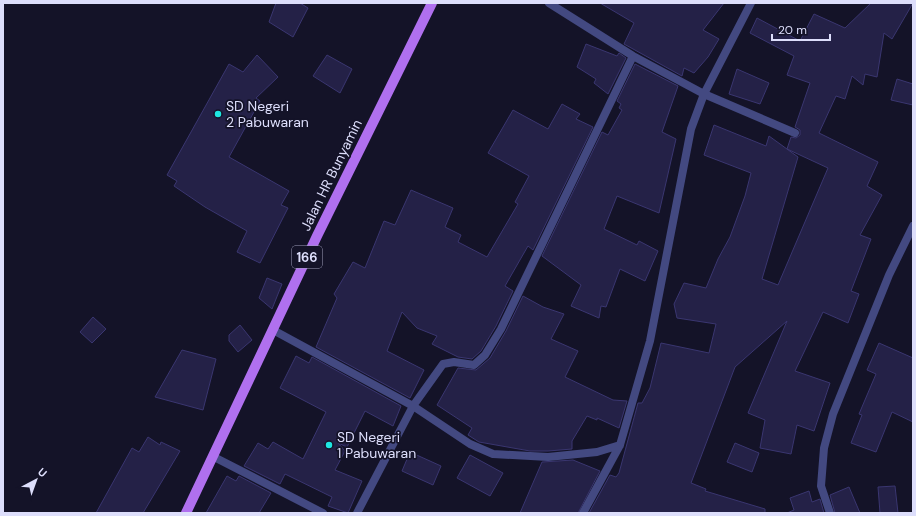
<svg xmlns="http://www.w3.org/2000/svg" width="916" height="516" font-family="'DM Sans',sans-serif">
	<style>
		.building { fill: #242147; stroke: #3a3670 }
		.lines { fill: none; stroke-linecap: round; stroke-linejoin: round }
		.street { stroke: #434981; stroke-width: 8 }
		.primary { stroke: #b070ef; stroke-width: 10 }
		.poi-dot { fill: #1ee7e2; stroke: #141328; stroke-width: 1.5 }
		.labels { text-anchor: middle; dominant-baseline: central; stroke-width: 3.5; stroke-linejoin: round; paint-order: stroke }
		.shield { fill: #141328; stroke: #a1a1bc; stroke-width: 1 }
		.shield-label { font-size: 13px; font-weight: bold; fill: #dddefb }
		.poi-label { font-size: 14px; fill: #dddefb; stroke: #141328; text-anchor: start }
		.street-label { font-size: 14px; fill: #dddefb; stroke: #141328 }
	</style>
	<rect width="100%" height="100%" fill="#141328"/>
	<path class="building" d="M276,3H300L308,8L293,37L269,22Z
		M600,3H724L703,30L719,39L708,57L694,73L684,68L682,76L624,44L634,23Z
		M871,3H913L892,39L884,33L877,77L865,74L863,85L852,76L845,99L836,96L819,133L878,162L867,186L882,195L860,235L871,239L851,291L859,294L848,323L823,312L795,371L830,383L814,431L797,425L791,454L760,448L765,420L748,413L787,321L735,367L691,483L706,489L705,491L765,509V513H589L610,475L616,477L619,473L638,403H642L650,388L661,343L709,353L716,324L677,318L674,304L684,283L706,288L718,259L730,237L745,196L751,173L704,155L714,125L766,146L769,136L798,157L762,279L778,285L828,168L787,149L791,137L796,138L800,135V130L795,127L810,83L787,75L794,56L750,33L757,18L800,41L814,14L845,28Z
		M586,44L617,56L619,53L626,58L608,94L594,83L596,79L577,67Z
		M257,55L278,77L256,98L260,101L229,157L289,191L281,205L288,208L260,263L237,252L247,231L205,207L174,186L177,181L167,175L229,64L243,72Z
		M327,55L352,69L340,93L313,76Z
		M635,64L678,86L662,132L676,139L659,213L617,196L604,229L637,245L639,241L658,251L645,281L620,269L606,307L601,306L599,318L571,306L581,285L542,256L602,132L608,135L622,110L619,108L621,104L617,101Z
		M737,69L769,83L760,104L729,94Z
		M897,79L913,84V105L891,100Z
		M562,104L580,114L576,119L593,127L533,250L528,246L505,286L513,291L496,326L481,351L472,359L458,357L432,344L437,336L417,328L402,312L387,351L424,370L410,398L316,347L337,298L334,294L353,262L365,268L384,221L395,225L411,190L453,208L445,227L461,235L458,242L487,257L518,204L515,202L529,176L488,153L513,110L548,129Z
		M267,278L282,284L272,309L259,298Z
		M523,296L543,307L564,314L551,339L578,351L565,377L613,400L627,401L619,428L597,418V420L587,416L572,441V449L548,451H530L479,442L468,435L472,428L437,405L458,368L476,370L490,358L506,331Z
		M93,317L106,329L92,343L80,332Z
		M240,325L252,340L238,352L229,341V335Z
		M879,343L913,358V422L892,412L876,452L851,443L862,415L859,414L876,374L867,370Z
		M182,350L216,359L203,410L155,397Z
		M296,356L309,363L312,357L401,406L393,426L365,411L347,447L338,443L345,451L335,470L362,481L348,513L328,506L332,497L285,474L280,484L244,466L258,443L268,449L273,442L303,459L326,412L280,388Z
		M148,437L160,445L161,442L180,451L143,513H96L132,448L139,452Z
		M735,443L759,453L752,472L727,462Z
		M410,452L441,466L433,485L402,471Z
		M470,455L503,473L490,496L457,478Z
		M573,460L600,471L578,513H520L542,462Z
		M227,476L236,481L239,476L271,493L259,513H206Z
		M895,486L898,513H880L878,487Z
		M849,487L860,513H835L830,495Z
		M809,491L812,502L820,499L824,513H787L794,510L790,498Z"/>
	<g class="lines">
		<path class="street" d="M549,3L633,56L704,94L751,3
			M273,330L413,406L470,444L493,454L548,457L597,452L620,445
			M214,457L323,513
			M357,513L413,406L443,364L454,362L474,365L485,355L501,329L633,56
			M583,513L620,445L650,341L691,129L704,94L795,133
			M830,513L821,486L824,448L833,414L889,275L913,226"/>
		<path class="primary" d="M186,513L317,236L432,3"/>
	</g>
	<g class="poi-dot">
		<circle cx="218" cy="114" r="4"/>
		<circle cx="329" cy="445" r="4"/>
	</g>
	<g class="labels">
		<rect class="shield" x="292" y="246" width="30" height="22" rx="3"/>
		<g class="shield-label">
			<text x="307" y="257">166</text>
		</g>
		<g class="poi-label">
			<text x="226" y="106">SD Negeri<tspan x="226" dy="16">2 Pabuwaran</tspan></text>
			<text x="337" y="437">SD Negeri<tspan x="337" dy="16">1 Pabuwaran</tspan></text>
		</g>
		<g class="street-label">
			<text transform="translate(331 175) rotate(-64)">Jalan HR Bunyamin</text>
		</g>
	</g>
	<rect width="916" height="516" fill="none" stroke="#dddefb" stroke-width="8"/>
	<g transform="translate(36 480) rotate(41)" stroke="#141328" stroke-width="3" paint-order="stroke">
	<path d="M0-3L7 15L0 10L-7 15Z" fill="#dddefb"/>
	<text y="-6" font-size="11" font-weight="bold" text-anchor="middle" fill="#dddefb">U</text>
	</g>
	<path d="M772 34v6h58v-6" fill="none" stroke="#dddefb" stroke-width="2"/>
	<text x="778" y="34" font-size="12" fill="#dddefb" stroke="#141328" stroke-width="3" paint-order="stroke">20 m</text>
</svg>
